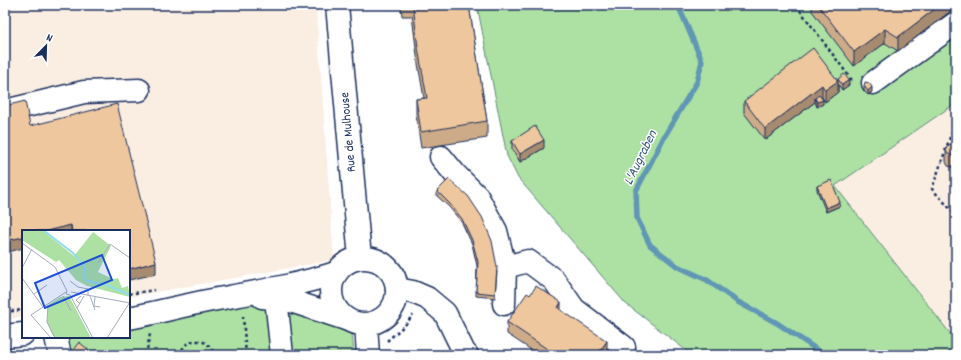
<svg xmlns="http://www.w3.org/2000/svg" width="961" height="360" font-family="Dekko,sans-serif">
	<style>
		.built { fill: #faeee2 }
		.green { fill: #ace1a3; stroke: #648880 }
		.lines { fill: none; stroke-linecap: round; stroke-linejoin: round }
		.stream { stroke: #6197b5; stroke-width: 5.5 }
		.minor-casing { stroke: #1b2f5e; stroke-width: 25 }
		.major-casing { stroke: #1b2f5e; stroke-width: 25 }
		.path { stroke: #1b2f5e; stroke-width: 2.5; stroke-dasharray: 3 3; stroke-linecap: butt }
		.minor { stroke: #fff; stroke-width: 22 }
		.major { stroke: #fff; stroke-width: 22 }
		.wall { fill: #cdab88; stroke: #1b2f5e }
		.shaded-wall { fill: #a78b6f; stroke: #1b2f5e }
		.building { fill: #eec79e; stroke: #1b2f5e }
		.labels { text-anchor: middle; dominant-baseline: central; stroke-width: 3; stroke-linejoin: round; paint-order: stroke }
		.street-label { font-size: 13px; fill: #1b2f5e; stroke: #fff }
		.water-label { font-size: 14px; font-style: italic; fill: #385a82; stroke: #fff }
		.inset-river { fill: none; stroke: #90ddef; stroke-width: 2 }
		.inset-road { fill: none; stroke: #a4acbf; stroke-width: 1 }
		.view { fill: #1d4ed8; fill-opacity: 0.15; stroke: #1d4ed8; stroke-width: 2 }
		.inset-edge { fill: none; stroke: #1b2f5e; stroke-width: 2 }
	</style>
	<rect width="100%" height="100%" fill="#fff"/>
	<filter id="ink" filterUnits="userSpaceOnUse"><feTurbulence type="fractalNoise" baseFrequency=".025" numOctaves="2"/><feDisplacementMap in="SourceGraphic" scale="8" xChannelSelector="R" yChannelSelector="G"/><feConvolveMatrix kernelMatrix="1 2 1 2 8 2 1 2 1" color-interpolation-filters="sRGB"/></filter>
	<g filter="url(#ink)">
		<path class="built" d="M5,5H316L334,260L129,297V231H23V316L5,320Z
			M956,46V346L756,165Z"/>
		<path class="green" d="M477,5H956V103L835,186L956,341V355H692L625,303L518,178L507,156Z
			M241,295L326,317L352,333L354,355H59L56,337H129V318Z"/>
		<g class="lines">
			<path class="stream" d="M678,5L702,61L697,82L664,137L636,191L637,218L650,245L677,266L707,280L738,302L777,323L825,355"/>
			<defs>
				<path id="minor" d="M873,83L956,23
					M5,111L84,92L139,90
					M441,157L455,174L477,196L496,231L505,267L528,261L554,280L574,309L624,347L620,355
					M397,289L413,292L427,298L445,313L464,352L467,355
					M262,297L285,299L346,319
					M276,298L282,355
					M504,304L505,267
					M129,318C155,313 181,306 207,301C250,293 295,286 336,273
					M5,336L23,334
					M56,337L59,351V355"/>
				<path id="major" d="M337,5L360,258
					M331 291a33 33 0 1 1 66 0a33 33 0 1 1-66 0Z
					M366,324L368,355"/>
			</defs>
			<use href="#minor" class="minor-casing"/>
			<use href="#major" class="major-casing"/>
			<path class="path" d="M801,5L799,9L851,79L854,81
				M956,120L932,189L956,215
				M129,294L154,290
				M5,312L23,310
				M243,316L246,355
				M387,341L405,325L413,315
				M146,355L150,334
				M179,355C184,346 187,340 199,341C208,342 211,348 215,355"/>
			<use href="#minor" class="minor"/>
			<use href="#major" class="major"/>
		</g>
		<path class="wall" d="M401,5H469L487,121V138L421,148L416,115V99L424,98L418,64L412,16H402Z
			M812,5H956L898,51L885,43L854,66L812,11Z
			M838,79L849,85L842,90L838,84V92L825,102L822,97H821L823,104L817,107L815,102L765,140L744,113V101L838,81Z
			M864,86L872,92L868,95L864,91Z
			M512,141L544,148L520,162L512,149Z
			M956,146V168L948,166L946,162V151Z
			M956,177V195H954V183Z
			M449,179L497,272L495,298L476,296L477,266L472,244L462,223L450,208L437,196V191Z
			M817,186L840,206L826,212L817,190Z
			M530,295L561,310L607,353L605,355H539L507,334V322Z"/>
		<path class="shaded-wall" d="M940,5H956V7L898,51V37Z
			M885,29V43L854,66V52Z
			M849,80V85L842,90V85Z
			M838,81V92L825,102V90Z
			M822,85V97L816,101L815,98V102L765,140V129Z
			M872,87V92L868,95V91Z
			M823,100V104L817,107V102Z
			M544,140V148L520,162V154Z
			M840,202V206L826,212V208Z
			M71,225V231H46Z
			M23,237V248L5,253V241Z
			M156,262V274L129,280V269Z
			M561,302V314L558,308Z
			M607,341V353L605,355H597Z"/>
		<path class="building" d="M413,5H469L487,121L421,132L416,99L427,98L418,48Z
			M818,5H940L898,37L885,29L854,52Z
			M813,48L838,81L825,90L822,85L765,129L744,101Z
			M844,74L849,80L842,85L838,79Z
			M865,82L869,83L872,87L868,91L864,86Z
			M819,95L823,100L817,102L815,98Z
			M25,101L30,126L117,104L156,262L129,269V231H72L71,225L46,231H23V237L5,241V127H6L5,123V106Z
			M535,126L544,140L520,154L512,141Z
			M951,144L956,146V156L948,154L946,151L947,146Z
			M449,179L468,196L482,217L492,241L497,267L495,294L476,292L478,262L472,240L462,219L450,204L437,191Z
			M831,180L840,202L826,208L817,186Z
			M536,286L561,302L558,308L607,341L597,355H556L507,322L527,293L530,295Z
			M79,342L95,355H69Z"/>
	</g>
	<g class="labels">
		<g class="street-label">
			<text transform="translate(349 132) rotate(-95)">Rue de Mulhouse</text>
		</g>
		<g class="water-label">
			<text transform="translate(641 158) rotate(-64)">L'Augraben</text>
		</g>
	</g>
	<g transform="translate(22 230)">
		<rect width="108" height="108" fill="#fff"/>
		<path d="M0,0H20L52,26L71,2L89,16L76,42L91,49L96,48L100,58L106,56L108,67L65,56L54,50L37,30L34,32L0,10ZM47,66L69,108H33L29,102L25,92L26,75L38,67Z" fill="#ace1a3"/>
		<path class="inset-river" d="M21,0L51,23L63,37V48L65,51L85,55L108,65"/>
		<path class="inset-road" d="M0,13L33,37L45,61L44,64L48,65L71,108M76,33L88,14L108,28M0,38L10,19M0,48L21,77M48,51L56,57L66,59V66M49,62L108,73M12,64L25,55M41,66L49,81M68,66L73,80M73,67L72,76L78,77M58,74L54,70L59,66M26,75L25,92L33,108M55,78L62,66M29,108L9,85L44,62M85,108L108,72"/>
		<path class="view" d="M80,25L90,50L23,78L13,53Z"/>
		<rect width="108" height="108" class="inset-edge"/>
	</g>
	<rect width="961" height="360" fill="none" stroke="#fff" stroke-width="20"/>
	<rect x="10" y="10" width="941" height="340" fill="none" stroke="#1b2f5e" stroke-width="1.5" filter="url(#ink)"/>
	<g transform="translate(46 46) rotate(23)" stroke="#ffffff" stroke-width="3" paint-order="stroke">
	<path d="M0-3L7 15L0 10L-7 15Z" fill="#1b2f5e"/>
	<text y="-6" font-size="11" font-weight="bold" text-anchor="middle" fill="#1b2f5e">N</text>
	</g>
</svg>
